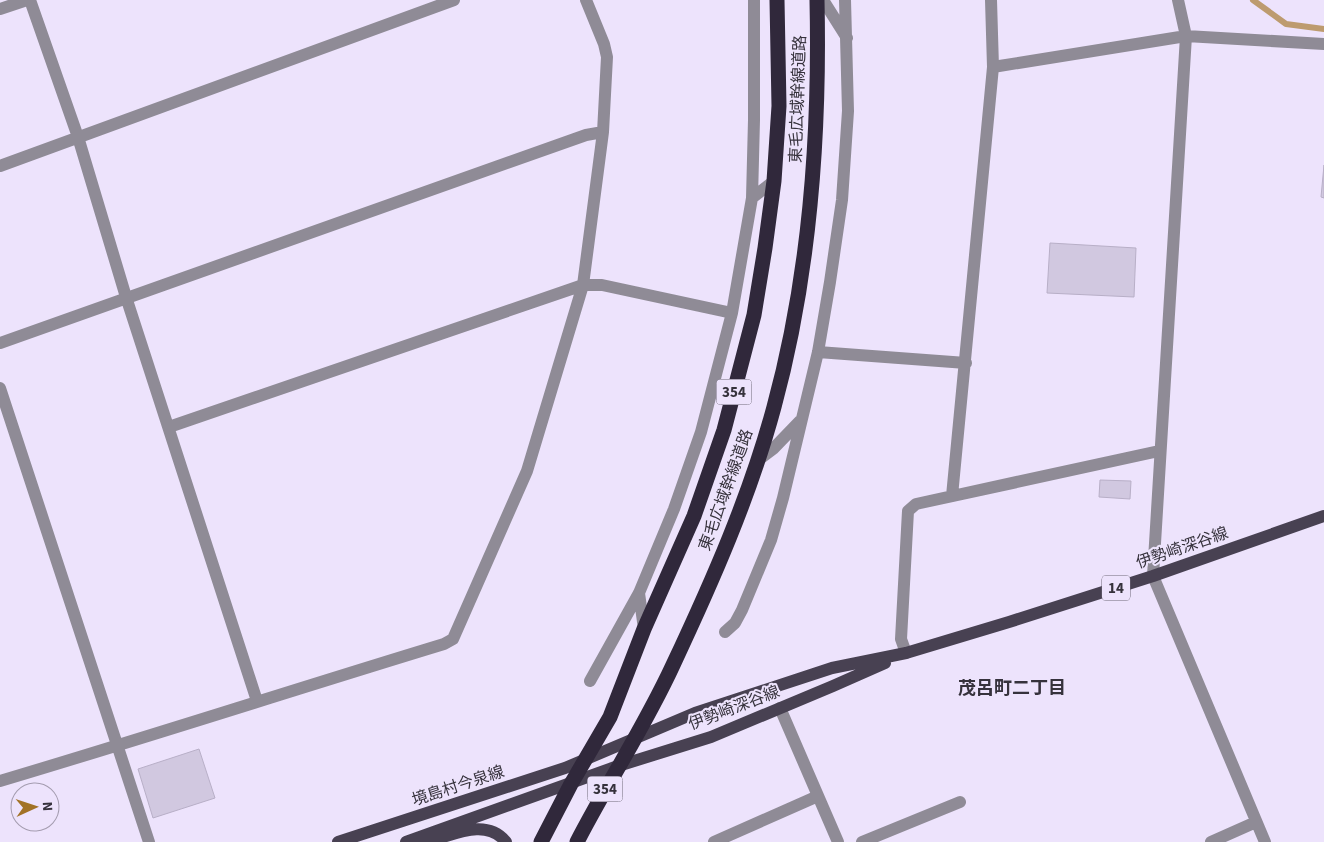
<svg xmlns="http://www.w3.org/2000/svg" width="1324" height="842" font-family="'Source Sans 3','Noto Sans JP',sans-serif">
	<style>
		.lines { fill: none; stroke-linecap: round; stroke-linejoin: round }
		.stream { stroke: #bd9b6f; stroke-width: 6 }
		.building { fill: #d1c8e0; stroke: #b8afc7 }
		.minor { stroke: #8f8b96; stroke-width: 12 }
		.major { stroke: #484152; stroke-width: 12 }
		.highway { stroke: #30283b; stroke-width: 15 }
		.labels { text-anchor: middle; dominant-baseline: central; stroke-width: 4; stroke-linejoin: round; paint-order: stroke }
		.shield { fill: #ede3fc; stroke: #6d6776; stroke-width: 1 }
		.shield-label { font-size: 15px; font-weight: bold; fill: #36323c }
		.street-label { font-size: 16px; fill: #36323c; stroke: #ede3fc }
		.neighbourhood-label { font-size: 18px; font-weight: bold; fill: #36323c; stroke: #ede3fc }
	</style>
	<rect width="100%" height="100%" fill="#ede3fc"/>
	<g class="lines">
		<path class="stream" d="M1253,0L1286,24L1324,29"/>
	</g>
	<path class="building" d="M1324,165V198L1321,197Z
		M1050,243L1136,248L1134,297L1047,293Z
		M1100,480L1131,481L1130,499L1099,497Z
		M199,749L215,798L153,818L138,769Z"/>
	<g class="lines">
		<path class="minor" d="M30,0L78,137L126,297L257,701
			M823,0L847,38
			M1178,0L1186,36L1153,576L1265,842
			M0,9L27,0
			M993,67L1186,36L1324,44
			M0,166L454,0
			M752,198L774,181
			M0,343L586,135L603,132
			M818,352L966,363
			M0,388L149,842
			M169,427L583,285H602L732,313
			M757,461L773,449L800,421
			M952,496L993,67L991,0
			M639,593L644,629
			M725,632L735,623L742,610L771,540L783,498L818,352L830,282L842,200L848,111L845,0
			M906,653L901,639L908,511L916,504L1159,451
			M590,681L639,593L674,509L701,432L732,313L752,198L754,120V0
			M780,708L838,842
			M0,781C148,737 296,689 444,644L453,639L527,471L583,285L603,132L607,57L604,44L586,0
			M714,842L818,796
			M862,842L960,802
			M1211,842L1256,822"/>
		<path class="major" d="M430,841C455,834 487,818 506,842
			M338,842L565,768L695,713L832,668L906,653L1009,622L1153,576L1324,516
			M406,842L618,766L711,737L833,686L885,663"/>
		<path class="highway" d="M541,842L571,784L610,717L644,629L694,516L724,430L754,315L765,248L774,181L779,106L777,0
			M577,842C608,782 645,726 673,665C712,582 750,496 774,407C810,275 820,136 817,0"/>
	</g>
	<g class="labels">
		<g class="shield">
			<rect x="716.5" y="379.5" width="35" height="25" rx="4"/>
			<rect x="1102" y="575.5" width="28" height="25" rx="4"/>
			<rect x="587.5" y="776.5" width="35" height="25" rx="4"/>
		</g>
		<g class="shield-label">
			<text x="734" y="392">354</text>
			<text x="1116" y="588">14</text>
			<text x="605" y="789">354</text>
		</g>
		<g class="street-label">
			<text transform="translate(798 99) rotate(-88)">東毛広域幹線道路</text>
			<text transform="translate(726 490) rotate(-70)">東毛広域幹線道路</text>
			<text transform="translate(1182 548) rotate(-19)">伊勢崎深谷線</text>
			<text transform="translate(734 708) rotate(-21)">伊勢崎深谷線</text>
			<text transform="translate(458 786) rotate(-18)">境島村今泉線</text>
		</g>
		<g class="neighbourhood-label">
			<text x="1012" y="688">茂呂町二丁目</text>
		</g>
	</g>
	<g transform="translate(35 807) rotate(87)"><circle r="24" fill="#ede3fc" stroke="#a49caf"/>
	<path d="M0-4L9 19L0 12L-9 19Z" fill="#a27226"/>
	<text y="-8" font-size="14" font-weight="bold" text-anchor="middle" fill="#36323c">N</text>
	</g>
</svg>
